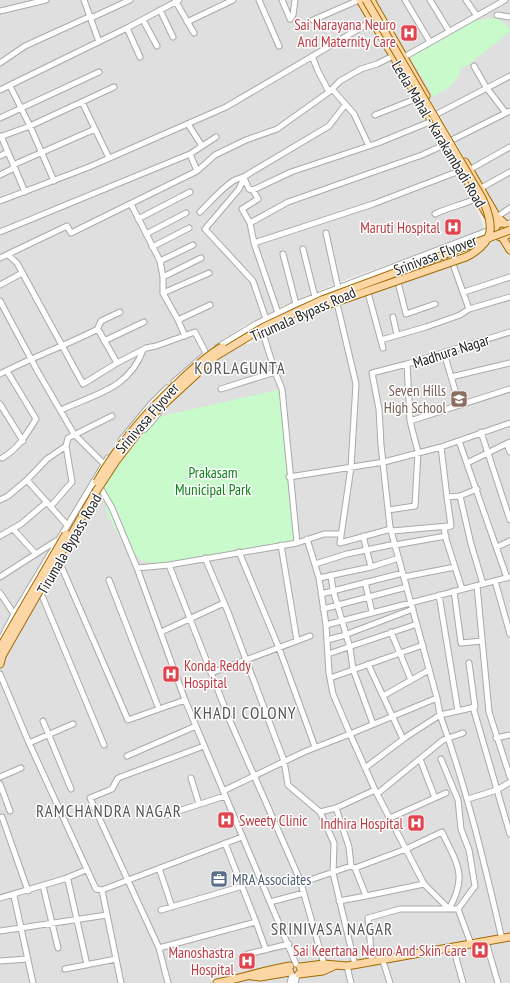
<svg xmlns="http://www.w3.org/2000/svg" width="510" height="983" font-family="'PT Sans Narrow',sans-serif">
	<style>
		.residential { fill: #e0dfdf }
		.park { fill: #c8facc }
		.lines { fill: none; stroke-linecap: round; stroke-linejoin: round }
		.minor-casing { stroke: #a9a9a9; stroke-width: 7 }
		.major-casing { stroke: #a06b00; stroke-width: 9 }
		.minor { stroke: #fff; stroke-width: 5 }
		.major { stroke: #fcd6a4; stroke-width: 7 }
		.major-bridge-casing { stroke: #a06b00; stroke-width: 9; stroke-linecap: butt }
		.major-bridge { stroke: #fcd6a4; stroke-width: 7 }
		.labels { text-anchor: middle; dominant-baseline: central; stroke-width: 3; stroke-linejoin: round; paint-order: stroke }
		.health-label { font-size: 15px; fill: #be3a42; stroke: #fff; text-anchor: end }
		.street-label { font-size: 15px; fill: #222; stroke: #fff }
		.education-label { font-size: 15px; fill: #785e54; stroke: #fff; text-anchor: end }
		.park-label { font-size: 15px; fill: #0c8416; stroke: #fff }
		.service-label { font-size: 15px; fill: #4e5e75; stroke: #fff; text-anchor: start }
		.quarter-label { font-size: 17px; letter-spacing: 1px; fill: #555; stroke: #fff }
	</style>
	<rect width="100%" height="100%" fill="#f2efe9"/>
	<path class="residential" d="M0,0H357L417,98L475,204L485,230L350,278L286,304L244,326L206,352L111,455L0,640Z
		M371,0H510V221L494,227L495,216L491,202Z
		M510,236V983H0V666L81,527L101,489L132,448L187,384L243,339L248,345L286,322L346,299L480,251L489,243Z"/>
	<path class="park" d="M496,18L509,27L510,32L468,65L460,68V74L451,86L434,97L410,57L477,20Z
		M282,389L297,543L169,565L142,561L122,541L108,516L101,489L132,448L158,417Z"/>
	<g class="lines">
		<defs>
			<path id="minor" d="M84,0L99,42
				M259,0L279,46
				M282,0L290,19
				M405,0L430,42
				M430,0L449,31
				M466,0L477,16
				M176,2L194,33
				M160,10L173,37
				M0,11L46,0
				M497,15L510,17
				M91,18L130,0
				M290,19L293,15L295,0
				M143,20L157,46
				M313,20L359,0
				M187,22L233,0
				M127,28L179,0
				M312,56L318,71L329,92
				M404,57L505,0
				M0,63L25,46L91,16
				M474,66L486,87L506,113
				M10,86L30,126L114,87
				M332,89L354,114L369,146
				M0,90L127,28L140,57
				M82,102L109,158
				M437,114L510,76
				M375,115L418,98
				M0,118L99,72
				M188,124L202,146
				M1,136L25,192
				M0,137L30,126L54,181
				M452,140L510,111
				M190,154L197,171
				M0,156L8,152
				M13,165L95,129
				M469,170L510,147
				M0,175L14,168
				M244,178L249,189L253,190L291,172L378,143L432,121
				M244,178L239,189L205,229L253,281L266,319
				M481,188L510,172
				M253,190L258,199L242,209L250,223L254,243L278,313
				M0,201L89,167L226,107L374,20
				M131,204L160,261L163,277V293L178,320
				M200,212C211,201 220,190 233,181C239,177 243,179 250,173L329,126L345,105
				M435,214C449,207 463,205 477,198
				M497,217L510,208
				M138,219L190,192
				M250,223L288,202L422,155L446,144
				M507,224L510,223
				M0,232L190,154L216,137
				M326,233L338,288
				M146,234L186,213
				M254,243L373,204L462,170
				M152,247L189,228
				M303,249L315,297
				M283,254L296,304
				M8,255L17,263L83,384L117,363
				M450,256L469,309
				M0,258L67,226L71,233L197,171L215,155L246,140L277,129L329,92L340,81L361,69L377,64L393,56
				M160,261L193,245
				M163,277L201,258
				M397,278L406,314L435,304
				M0,285L22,273
				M367,289L383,348
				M464,292L510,277
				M163,293L209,273
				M336,299L356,384L351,467L340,543L391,529
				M0,301L38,372L74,434L104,464
				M393,317L397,335
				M97,330L101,321L120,312
				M185,336L178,320L210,305
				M381,340L426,327L460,315L469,309L510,297
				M104,341L144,322
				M218,347L256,324L296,304L495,228
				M444,353L455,390
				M0,374C31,358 64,346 96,330L99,331L117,363L146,348L156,346L195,332L208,357
				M451,377L510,363
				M174,382L206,354
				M221,389L275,372
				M0,404L23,441
				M61,410C95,394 129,389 143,350
				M410,421L510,389
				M145,429L158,414
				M481,432L510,520
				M121,440L150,405L167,388
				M459,441L507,578
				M507,444L510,452
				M441,447L447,497L460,496L477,489
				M2,458C18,449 26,435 36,419L7,371
				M467,463L510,442
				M289,477L384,462L441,447L510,423
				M27,480L47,459L66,446
				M96,487L101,489L112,508L137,568L185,700L296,964
				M460,496L471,544L483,584
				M447,497L451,526L444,528L446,539L462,589
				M0,500L8,496L27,480L67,525
				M51,506L72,482L66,446L68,438L112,416
				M388,510L415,506L418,452L410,421L407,364L510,332
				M13,529L35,553
				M392,531L448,526
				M0,536L21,524L47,502
				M363,536L371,567
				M307,539L319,578L326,625
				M297,543L324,534H341
				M281,545L297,641
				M395,545L446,536
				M497,547L510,541
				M239,552L279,648L315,747
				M205,558L228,612L284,761L288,785L320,812L334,843L333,873L355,965
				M59,561L128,720L159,709
				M315,564L347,554L395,544
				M169,565L230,721L300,880L324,964
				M137,568L169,565L297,543L282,389L275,372L262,330
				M331,575L333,590L350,648L353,669L373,724
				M0,577L56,541
				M404,577L455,567
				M319,578L371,567L399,558
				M109,580L159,709L185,700
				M495,581L510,634
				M365,582L372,612
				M477,586L489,712L510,777
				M454,591L461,643L482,641
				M0,593L14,614
				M41,593L104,745
				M321,594L403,573
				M323,609L403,588
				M161,632L224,603
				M391,632L411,680
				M327,640L342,636L413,609
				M0,641L14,614L108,458
				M328,654L417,624
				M368,664L403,739
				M211,673L310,636
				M0,674L29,743L96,889L102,890L242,837
				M330,678L423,645
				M383,696L429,670
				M437,698L440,715L458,711L439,595
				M473,707L497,790L510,782
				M458,711L475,707L469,663
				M43,721L71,789
				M496,738L510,735
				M29,743L73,724
				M127,756L196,726
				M420,759L435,798
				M441,759L458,800L461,829L469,850L475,886L458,909
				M365,768L406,737L440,715C467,789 484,862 502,939
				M0,777L21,768
				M191,778L199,804
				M0,784L10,811
				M375,790L336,808L349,847L351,866L355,868L406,849L442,832C457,864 468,875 449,909L424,884L375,790L350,734L437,698L390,527L381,445L379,409L372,373L407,364
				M223,791L304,752L350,734L333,694L329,673L326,625L510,577
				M377,794L443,740L463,733
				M468,799L497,790L510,834
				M320,812L336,808
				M166,815L225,796
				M2,817L28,891
				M390,818L446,793
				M159,868L172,907
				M355,868L366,896L424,884
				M64,879L86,870
				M301,883L351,866
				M43,886L58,948
				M102,890L121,983
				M14,896L33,983
				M0,898L64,879L68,880L87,965
				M339,901L366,896
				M270,902L304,893
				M161,910L243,886
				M256,922L266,950
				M0,931L107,915
				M486,942L498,983
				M453,947L463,983
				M159,948L256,922L225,843
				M248,954L289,944
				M0,961L28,959
				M383,961L390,983
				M372,962L368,918L400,909H458L471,944
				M347,966L351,983
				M65,969L116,959
				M168,983L159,948L90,798L112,789L118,778L204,746
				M290,983L292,975
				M295,983L297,975"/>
			<path id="major" d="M360,0L488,216L498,224
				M371,0L426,96
				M465,162L497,217L503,222
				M495 230a7 7 0 1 1 14 0a7 7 0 1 1-14 0Z
				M502,237L510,250
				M0,664L2,656
				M300,967L324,964L347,966L510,937
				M299,974L323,971L334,966
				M251,976L260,977L290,972
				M217,983C242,978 265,970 290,966"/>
		</defs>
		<use href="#minor" class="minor-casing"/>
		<use href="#major" class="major-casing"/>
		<use href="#minor" class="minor"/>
		<use href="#major" class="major"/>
		<defs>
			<path id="major-bridge" d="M307,312L466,257C495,242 495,226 482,198L366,0
				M97,482C119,443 148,410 181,380C194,368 206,356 222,347
				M0,648L66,534
				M2,656L97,490L116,461L149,418L216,356L264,327L322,300L510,230"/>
		</defs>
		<use href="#major-bridge" class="major-bridge-casing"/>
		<use href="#major-bridge" class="major-bridge"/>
	</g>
	<defs>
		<symbol id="hospital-square" viewBox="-11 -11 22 22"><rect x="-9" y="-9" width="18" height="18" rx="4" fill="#e0444e" stroke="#fff"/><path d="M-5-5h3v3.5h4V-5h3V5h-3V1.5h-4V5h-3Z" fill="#fff"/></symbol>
		<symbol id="school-square" viewBox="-11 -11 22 22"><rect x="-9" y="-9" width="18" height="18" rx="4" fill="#8d6e63" stroke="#fff"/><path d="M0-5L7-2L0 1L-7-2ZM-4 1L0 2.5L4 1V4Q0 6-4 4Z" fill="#fff"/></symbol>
		<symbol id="office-square" viewBox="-11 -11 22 22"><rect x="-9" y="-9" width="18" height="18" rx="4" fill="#5c6f8a" stroke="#fff"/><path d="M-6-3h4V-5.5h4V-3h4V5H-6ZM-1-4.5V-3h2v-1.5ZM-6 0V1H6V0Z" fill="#fff"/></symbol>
	</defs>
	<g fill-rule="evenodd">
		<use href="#hospital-square" x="399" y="23" width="20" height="20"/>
		<use href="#hospital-square" x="443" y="217" width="20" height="20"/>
		<use href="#school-square" x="449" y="389" width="20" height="20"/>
		<use href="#hospital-square" x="161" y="664" width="20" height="20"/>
		<use href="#hospital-square" x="216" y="810" width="20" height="20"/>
		<use href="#hospital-square" x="406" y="813" width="20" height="20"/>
		<use href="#office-square" x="209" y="869" width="20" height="20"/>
		<use href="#hospital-square" x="470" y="940" width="20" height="20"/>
		<use href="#hospital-square" x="237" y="951" width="20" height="20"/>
	</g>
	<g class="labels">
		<g class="health-label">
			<text x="396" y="24">Sai Narayana Neuro<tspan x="396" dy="17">And Maternity Care</tspan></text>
			<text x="440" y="227">Maruti Hospital</text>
			<text x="184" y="665" text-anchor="start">Konda Reddy<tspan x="184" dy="17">Hospital</tspan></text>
			<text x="239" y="820" text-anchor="start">Sweety Clinic</text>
			<text x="403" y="823">Indhira Hospital</text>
			<text x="467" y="950">Sai Keertana Neuro And Skin Care</text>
			<text x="234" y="952">Manoshastra<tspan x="234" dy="17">Hospital</tspan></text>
		</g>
		<g class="street-label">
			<text transform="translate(439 134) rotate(59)">Leela Mahal - Karakambadi Road</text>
			<text transform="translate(435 255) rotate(-21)">Srinivasa Flyover</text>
			<text transform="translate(303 314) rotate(-24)">Tirumala Bypass Road</text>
			<text transform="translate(451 351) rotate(-18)">Madhura Nagar</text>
			<text transform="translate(147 418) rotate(-49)">Srinivasa Flyover</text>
			<text transform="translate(69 544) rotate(-60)">Tirumala Bypass Road</text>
		</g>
		<g class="education-label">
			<text x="446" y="390">Seven Hills<tspan x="446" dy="17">High School</tspan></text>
		</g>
		<g class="park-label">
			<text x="213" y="472">Prakasam<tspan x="213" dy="17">Municipal Park</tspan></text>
		</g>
		<g class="service-label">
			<text x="232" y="879">MRA Associates</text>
		</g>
		<g class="quarter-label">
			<text x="240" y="368">KORLAGUNTA</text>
			<text x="245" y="713">KHADI COLONY</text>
			<text x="109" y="811">RAMCHANDRA NAGAR</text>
			<text x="332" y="929">SRINIVASA NAGAR</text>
		</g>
	</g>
</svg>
